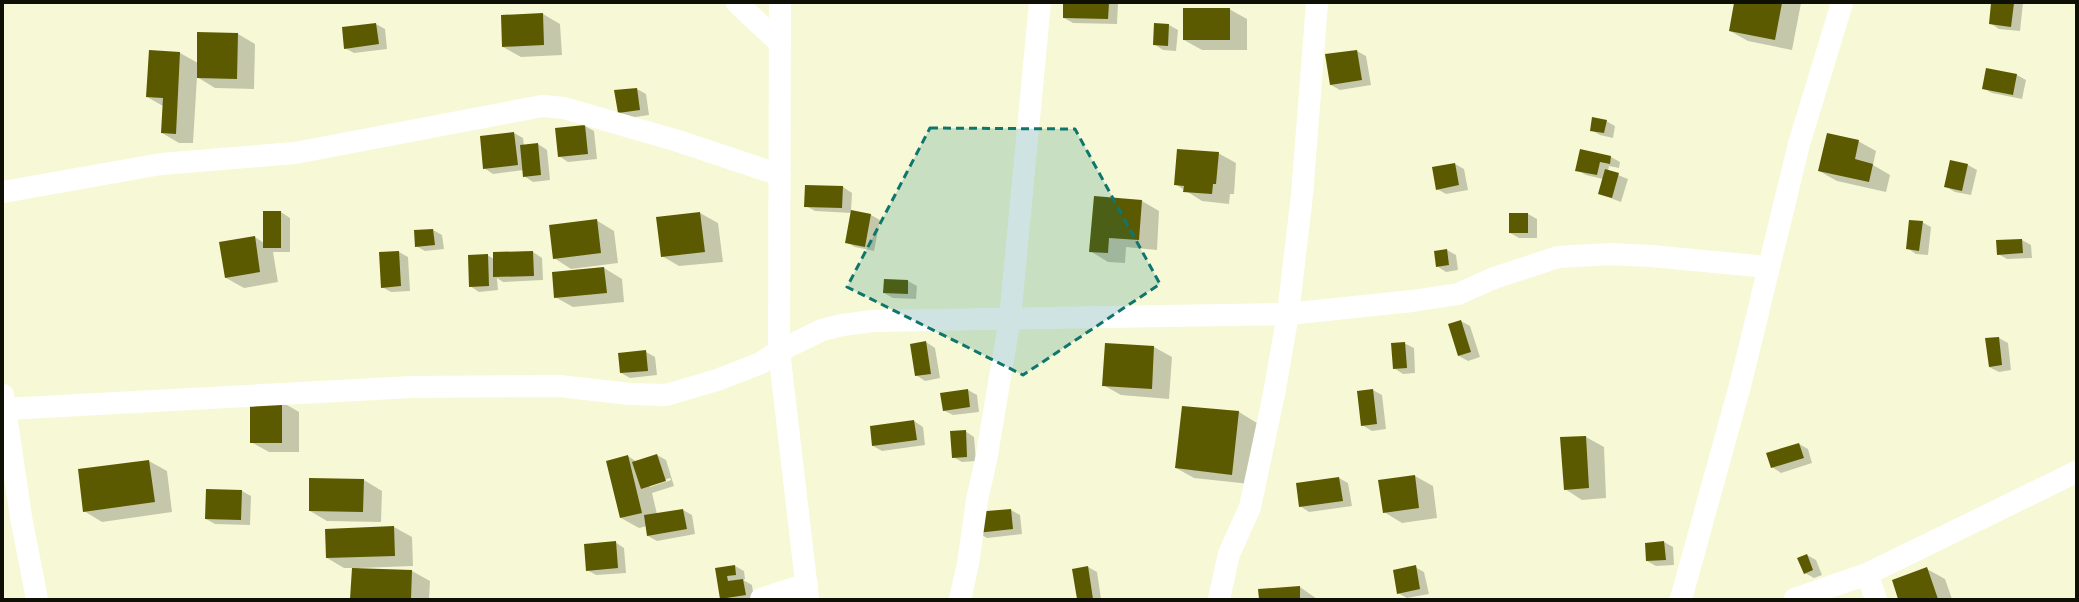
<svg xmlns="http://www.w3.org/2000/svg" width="2079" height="602" font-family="'Roboto Serif',serif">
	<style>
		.shadow { fill: #0003; fill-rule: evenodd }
		.building { fill: #5b5a00 }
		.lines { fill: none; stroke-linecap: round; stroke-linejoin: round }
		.minor { stroke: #fff; stroke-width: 22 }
		.marked { fill: #0f766e; fill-opacity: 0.2; stroke: #0f766e; stroke-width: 3; stroke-dasharray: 8 5; stroke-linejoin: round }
	</style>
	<rect width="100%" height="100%" fill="#f7f9d6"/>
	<path class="shadow" d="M1064,3H1118L1117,24L1073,23L1064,18Z
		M1736,3H1801L1792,50L1748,41L1730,31Z
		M1992,3H2023L2020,31L1999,29L1990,23Z
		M1229,9L1247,19V50H1202L1184,40Z
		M543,14L560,24L562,55L521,57L503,47Z
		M376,24L385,29L387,49L354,53L345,48Z
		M1169,25L1178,30L1176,51L1163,50L1154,44Z
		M238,34L255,44L254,89L215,88L197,77L193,143H179L162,133L163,106L147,97L150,51L180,53L198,63Z
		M1357,51L1366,56L1371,85L1340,90L1331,85L1326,55Z
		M1987,69L2017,75L2026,80L2022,99L1992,93L1983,88Z
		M637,89L646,94L649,115L628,118L619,112Z
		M1606,121L1615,126L1613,138L1600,135L1591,130Z
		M585,126L594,131L597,159L568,162L559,156Z
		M514,133L523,138L524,146L538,144L547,150L550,180L533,182L524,176V170L493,174L484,168Z
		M1858,141L1876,151L1873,165L1890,175L1886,192L1837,181L1819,171Z
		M1218,153L1236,163L1234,194H1230L1229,204L1202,201L1175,184Z
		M1611,157L1620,162L1619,168L1609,166L1608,171L1628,179L1621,202L1599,194L1603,179L1586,175L1577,170Z
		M1951,161L1968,165L1977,170L1971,195L1955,192L1946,187Z
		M1455,164L1464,169L1468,190L1446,194L1437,189L1433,168Z
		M806,186L843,187L852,193L851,211L871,215L880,220L874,251L855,247L846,242L852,213L815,211L806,206Z
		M1142,201L1159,211L1157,250L1126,247L1125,263L1108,262L1090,251Z
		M264,212H281L290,218V252H273L278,282L244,288L226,278L255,237L264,243Z
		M700,213L718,223L723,262L679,266L662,256Z
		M1528,214L1537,219V238H1519L1510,233Z
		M596,220L614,231L618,263L571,269L554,258Z
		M1922,222L1931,227L1928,255L1916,254L1907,248Z
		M433,230L442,235L444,249L425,251L416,246L415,231Z
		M2022,240L2031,245L2032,258L2007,259L1998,254Z
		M1447,250L1456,255L1458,270L1446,272L1437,266L1435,252Z
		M399,252L408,257L410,291L391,292L382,287Z
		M533,252L542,258L543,280L503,282L497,278L498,290L479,292L470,286L487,255L494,259Z
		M604,268L622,279L624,302L573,307L555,297Z
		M908,281L917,286L916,299L893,298L884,293Z
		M1461,321L1470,326L1480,357L1468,361L1459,356Z
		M1999,338L2008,343L2011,370L1999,372L1989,367Z
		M926,342L935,348L940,378L925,381L916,375Z
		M1404,343L1414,348L1415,373L1403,374L1394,368Z
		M1106,344L1154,347L1172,357L1169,399L1121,395L1103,385Z
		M646,352L655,357L657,375L630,378L621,373Z
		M968,390L977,395L979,412L953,415L943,410Z
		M1373,390L1382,395L1386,429L1372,431L1362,425Z
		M282,402L299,412V452H269L251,442Z
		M1183,407L1239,412L1257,423L1250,484L1194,478L1176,468Z
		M914,421L923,427L925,445L882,451L873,446Z
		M965,431L974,437L976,461L962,462L953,457Z
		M1586,437L1604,447L1606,498L1582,500L1565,489L1562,438Z
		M1799,444L1808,449L1812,463L1781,473L1772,467Z
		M657,455L666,460L674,486L652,493L657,514L683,510L692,515L695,534L657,541L648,536L647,526L639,528L621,518L607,462L628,456L637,462ZM670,478L671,480L650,487V485Z
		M149,461L167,471L172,512L102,522L84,511L79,470Z
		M1415,476L1433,486L1437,518L1402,523L1384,512Z
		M1339,478L1348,483L1352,506L1309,512L1300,506L1297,484Z
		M310,479L364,480L382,491L381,522L327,521L310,511Z
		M242,491L251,496L250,525L215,524L206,519Z
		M1011,510L1020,515L1022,534L987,538L978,533Z
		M394,527L412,537L413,566L359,568V569L412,571L430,581L429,599H351L353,568H344L327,558L326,530Z
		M615,542L624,548L626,573L596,575L587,570Z
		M1664,542L1673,547L1674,565L1656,566L1647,561L1646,544Z
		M1807,555L1816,560L1822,575L1814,578L1805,573Z
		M735,566L744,571L745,579L743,580L752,585L754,599L721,598L716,569Z
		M1088,567L1097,572L1101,599H1078Z
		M1415,567L1424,572L1429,594L1407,598L1398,593Z
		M1927,569L1945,579L1952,599H1899Z
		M1300,587L1317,599H1260Z"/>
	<path class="building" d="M1063,3H1109L1108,19L1063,18Z
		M1734,3H1782L1775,40L1729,31Z
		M1991,3H2014L2011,27L1989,24Z
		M1183,8H1230V40H1183Z
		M543,13L544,45L502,47L501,15Z
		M376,23L379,44L344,49L342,27Z
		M1154,23L1169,24L1168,46L1153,45Z
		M197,32L238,33L237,79L197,78Z
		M149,50L180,52L176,134L161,133L163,98L146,97Z
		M1357,50L1362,80L1330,85L1325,54Z
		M1986,68L2017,74L2013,95L1982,89Z
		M637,88L640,110L618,113L614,90Z
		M1592,117L1607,120L1604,133L1590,131Z
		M585,125L588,154L558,157L555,128Z
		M514,132L518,165L483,169L480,136Z
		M1827,133L1859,140L1855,159L1873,164L1869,182L1818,171Z
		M538,143L541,175L523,177L520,145Z
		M1177,149L1219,152L1216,184H1213L1212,194L1183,192L1184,186L1174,185Z
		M1580,149L1611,156L1610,164L1600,162L1597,175L1575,171Z
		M1950,160L1968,164L1962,191L1944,187Z
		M1455,163L1459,185L1436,190L1432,167Z
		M1605,169L1619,173L1612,198L1598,194Z
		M805,185L843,186L842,208L804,207Z
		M1094,196L1142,200L1139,240L1109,238L1108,253L1089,252Z
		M851,210L871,214L865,247L845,243Z
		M263,211H281V248H263Z
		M700,212L705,252L661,257L656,217Z
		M1509,213H1528V233H1509Z
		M597,219L601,253L553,259L549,225Z
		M1909,220L1923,221L1919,251L1906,249Z
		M433,229L435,245L415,247L414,230Z
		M255,236L260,272L225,278L219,242Z
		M2022,239L2023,253L1997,255L1996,240Z
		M1447,249L1449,265L1436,267L1434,251Z
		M399,251L401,286L381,288L379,252Z
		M533,251L534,276L493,277V252Z
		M488,254L489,286L469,287L468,255Z
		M604,267L607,293L554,298L552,272Z
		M884,279L908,280V294L883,293Z
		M1461,320L1471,352L1458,356L1448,324Z
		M1999,337L2002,365L1989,367L1985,338Z
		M926,341L931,374L915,376L910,344Z
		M1405,342L1407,368L1393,369L1391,343Z
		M1105,343L1154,346L1152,389L1102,386Z
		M646,350L648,371L620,373L618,353Z
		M968,389L970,407L943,411L940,393Z
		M1373,389L1377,424L1361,426L1357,391Z
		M250,401H282V443H250Z
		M1182,406L1239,411L1232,475L1175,468Z
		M914,420L917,440L872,446L870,426Z
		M966,430L967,457L952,458L950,431Z
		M1586,436L1589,488L1564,490L1560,437Z
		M1799,443L1804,458L1771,468L1766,453Z
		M657,454L666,481L641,489L632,462Z
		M628,455L642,513L620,518L606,461Z
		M149,460L155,502L83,512L78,469Z
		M1415,475L1419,508L1383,513L1378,480Z
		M1339,477L1343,501L1299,507L1296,483Z
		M309,478L364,479L363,512L309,511Z
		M206,489L242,490L241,520L205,519Z
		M683,509L687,529L647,536L644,515Z
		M1011,509L1013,529L977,533L975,512Z
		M394,526L395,556L326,558L325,529Z
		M616,541L618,568L586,571L584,544Z
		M1664,541L1666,560L1646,561L1645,543Z
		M1807,554L1813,570L1804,574L1797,558Z
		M735,565L736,575L727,576L728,581L743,579L746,595L720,599L715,568Z
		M1416,565L1420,589L1397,594L1393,570Z
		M1088,566L1093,599H1077L1072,569Z
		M1927,567L1938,599H1898L1892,580Z
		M352,568L412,570L411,599H350Z
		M1300,586V599H1259L1258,589Z"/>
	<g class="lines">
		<path class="minor" d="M737,3L780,43
			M780,3L779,351L808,599
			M3,192L161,164L295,153L542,106L564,108L678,141L780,175
			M3,395L21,517L37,599
			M5,409L412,387L559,386L630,394L666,395L717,380L761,363L779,351L822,330L842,325L873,321L1288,314L1412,301L1458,294L1494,278L1558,257L1610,254L1651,256L1768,267
			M1867,574L1876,599
			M761,599L807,584
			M960,599L968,564L977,500L986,460L1010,318L1040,3
			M1219,599L1229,554L1250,507L1274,394L1288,314L1302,195L1317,3
			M1681,599L1741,382L1799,144L1842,3
			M1795,599L1867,574L2076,472"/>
	</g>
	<path class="marked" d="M930,128L1075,129L1160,284L1023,375L847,287Z"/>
	<rect width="2079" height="602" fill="none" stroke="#0f1005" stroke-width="8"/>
</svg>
